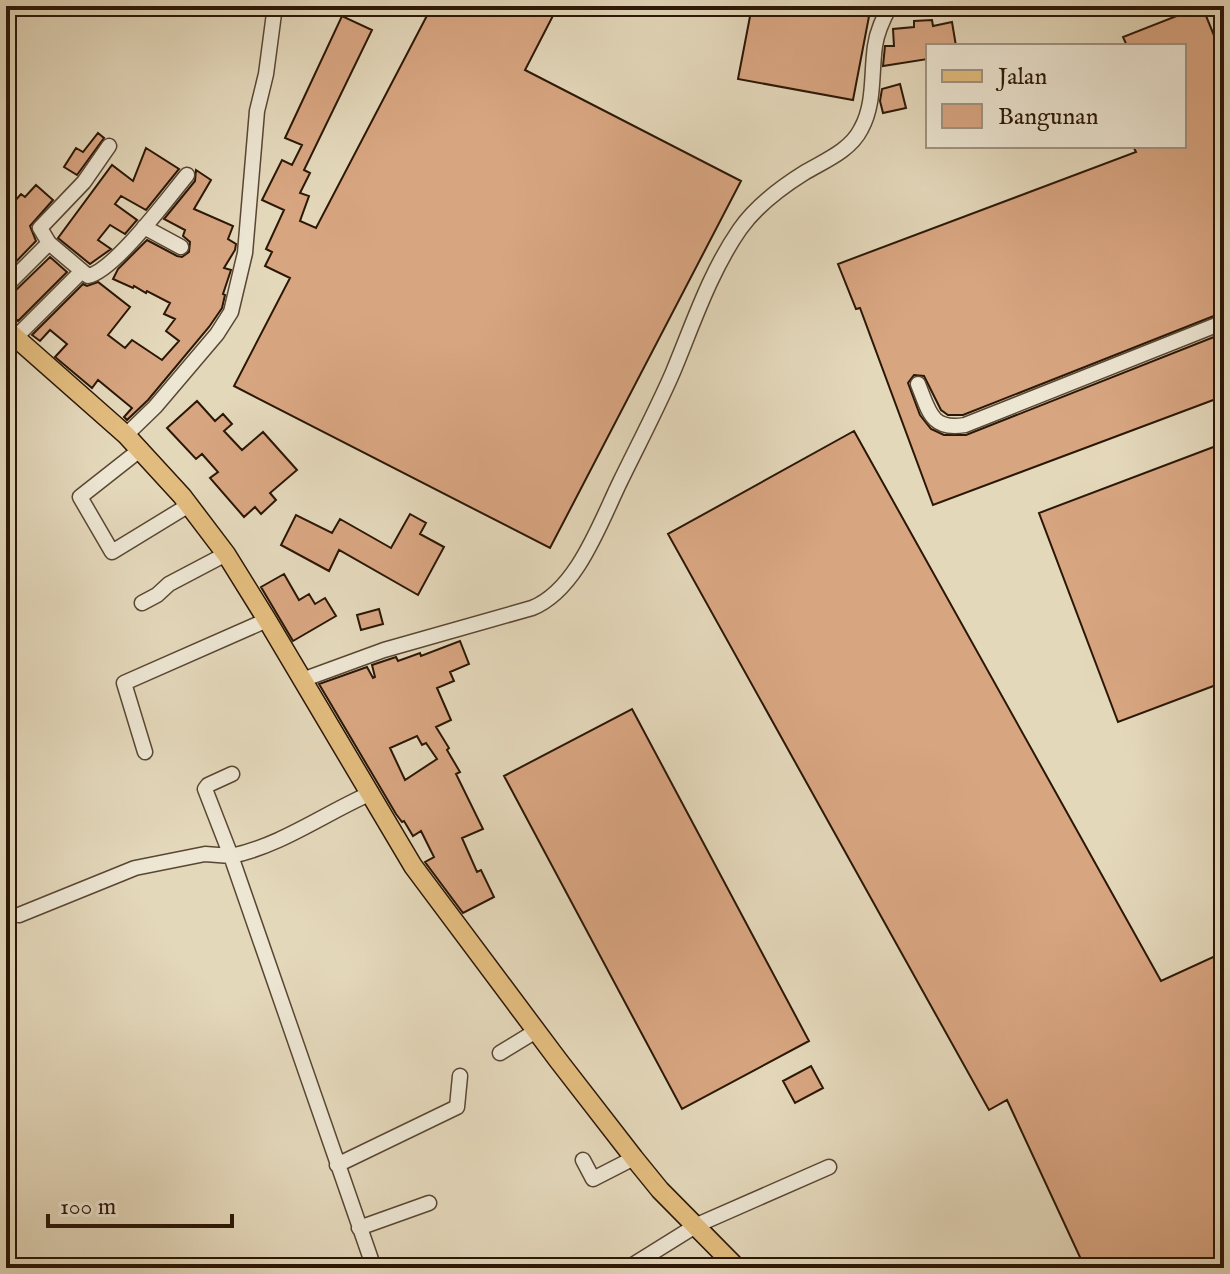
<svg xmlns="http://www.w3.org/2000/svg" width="1230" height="1274" font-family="'IM FELL English',serif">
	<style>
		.building { fill: #d8a581; stroke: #2b1706; stroke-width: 2; fill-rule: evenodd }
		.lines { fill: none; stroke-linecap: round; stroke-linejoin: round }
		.minor-casing { stroke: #594733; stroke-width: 17 }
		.major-casing { stroke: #2b1706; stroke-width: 21 }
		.minor { stroke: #ede6d3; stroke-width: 14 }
		.major { stroke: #e2bc7e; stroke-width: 18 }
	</style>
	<rect width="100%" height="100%" fill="#e4d8bb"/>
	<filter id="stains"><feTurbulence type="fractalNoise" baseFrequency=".0025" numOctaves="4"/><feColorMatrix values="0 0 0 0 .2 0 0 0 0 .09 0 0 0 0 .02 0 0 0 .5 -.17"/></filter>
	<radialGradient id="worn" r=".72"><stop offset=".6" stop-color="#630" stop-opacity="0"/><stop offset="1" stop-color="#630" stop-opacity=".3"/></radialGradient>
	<path class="building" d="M432,6H558L525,70L741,181L550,548L234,386L290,278L265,266L272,252L266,249L284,210L262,200L282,160L292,165L302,145L285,138L342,16L372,30L304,170L310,173L300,193L309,196L300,221L316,228Z
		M752,6H871L853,100L738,79Z
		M1202,6L1224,60V312L963,415H948L941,410L924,376L914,375L908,383L920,415L931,429L944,435H966L1224,333V396L933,505L860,308L856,309L838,264L1136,152L1133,146H1184V46H1127L1123,37Z
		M932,20L933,26L952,22L956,46H928V59L883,66L885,46H894L893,29L914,27V21Z
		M900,84L906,108L883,113L880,101L882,89Z
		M98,133L104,138L77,175L64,167L76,148L83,152Z
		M146,148L179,169L146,210L121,196L115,204L137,220L125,234L110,225L98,240L111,249L90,264L58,238L112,165L133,181Z
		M196,170L211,180L194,209L233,226L228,239L236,244L235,250L224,268L231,270L223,294L225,295L222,308L209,327L148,400L127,420L124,417L132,408L98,380L92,388L55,357L67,344L50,330L40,341L32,335L83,284L87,286L98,282L130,307L108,335L125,348L132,340L162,360L179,341L166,331L175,319L164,314L170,303L147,291L146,293L134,286L133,288L113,279L118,269L147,240L177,256L182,257L189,252L190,242L183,236L185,230L164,219L195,181Z
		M36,185L53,200L30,226L36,241L6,272V255L13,247L8,242L15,236L6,228V211L21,194L25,197Z
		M50,257L67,272L18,321L6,310V296L13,293Z
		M197,401L215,421L223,414L232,424L224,431L242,450L263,432L297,470L270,493L276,500L261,514L255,507L244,517L210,478L218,472L202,454L196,459L167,428Z
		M854,431L1161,981L1224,952V1268H1085L1007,1100L989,1110L668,534Z
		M1224,443V682L1118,722L1039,513Z
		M410,514L426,523L420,534L444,547L418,595L339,550L329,571L281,545L296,515L332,533L340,519L391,548Z
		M284,574L299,600L309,594L315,604L325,598L336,616L293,641L261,587Z
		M379,609L383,624L361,630L357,615Z
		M460,641L469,664L450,672L454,681L437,688L451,720L436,727L449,748L447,750L460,772L456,774L483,829L462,838L477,872L481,870L494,897L463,913L425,862L434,857L421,831L413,836L404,821L402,822L396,814L319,684L367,667L373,678L375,677L372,665L396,657L398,661L420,653L421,656ZM417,736L422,745L426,743L437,759L405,780L390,748Z
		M632,709L809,1041L682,1109L504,776Z
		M811,1066L823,1088L795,1103L783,1081Z"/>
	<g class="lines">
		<defs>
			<path id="minor" d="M144,227L181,247
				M49,243L40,228L84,182L109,146
				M6,286L49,243L88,276C114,271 168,198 187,175
				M16,337L81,272
				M918,384C929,411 931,431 965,425L1224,322
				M126,435L155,407L217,334L231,312L245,253L257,111L266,74L275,6
				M141,449L80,497L112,552L189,505
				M142,603L157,595L169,584L226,554
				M302,680L384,650L532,608C577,590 600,523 620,482C638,445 657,409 673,372C693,324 710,272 740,229C757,205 780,188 804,173C824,161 850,151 861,129C875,104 871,73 875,46C877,31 883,19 890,6
				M145,752L124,683L267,620
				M369,794C324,814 280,846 231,856L374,1268
				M231,856L205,789L208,785L232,774
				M19,915L135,868L205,854L231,856
				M500,1053L536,1031
				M583,1160L593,1179L634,1158
				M337,1165L457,1107L460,1076
				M359,1228L429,1203
				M628,1268L697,1225L829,1167"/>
			<path id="major" d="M6,329L126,435L182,496L226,554L267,620L413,866L558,1060L634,1158L660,1190L737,1268"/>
		</defs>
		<use href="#minor" class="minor-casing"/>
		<use href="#major" class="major-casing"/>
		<use href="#minor" class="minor"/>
		<use href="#major" class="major"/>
	</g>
	<rect width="1230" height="1274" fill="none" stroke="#e4d8bb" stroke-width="32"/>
	<rect x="8" y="8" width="1214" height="1258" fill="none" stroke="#2b1706" stroke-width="4"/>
	<rect x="16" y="16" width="1198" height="1242" fill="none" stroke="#2b1706" stroke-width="2"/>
	<rect x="926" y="44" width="260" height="104" fill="#ede6d3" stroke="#9f9381" stroke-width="2"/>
	<rect x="942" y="70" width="40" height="12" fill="#e2bc7e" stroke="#9f9381" stroke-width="2"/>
	<text x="998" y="84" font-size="24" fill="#2b1706">Jalan</text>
	<rect x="942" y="104" width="40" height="24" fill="#d8a581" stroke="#9f9381" stroke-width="2"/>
	<text x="998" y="124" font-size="24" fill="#2b1706">Bangunan</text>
	<path d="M48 1214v12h184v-12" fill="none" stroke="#2b1706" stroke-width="4"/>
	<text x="60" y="1214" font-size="24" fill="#2b1706" stroke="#ede6d3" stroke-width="6" paint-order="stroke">100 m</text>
	<rect width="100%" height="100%" filter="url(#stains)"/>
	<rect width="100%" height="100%" fill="url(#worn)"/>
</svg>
